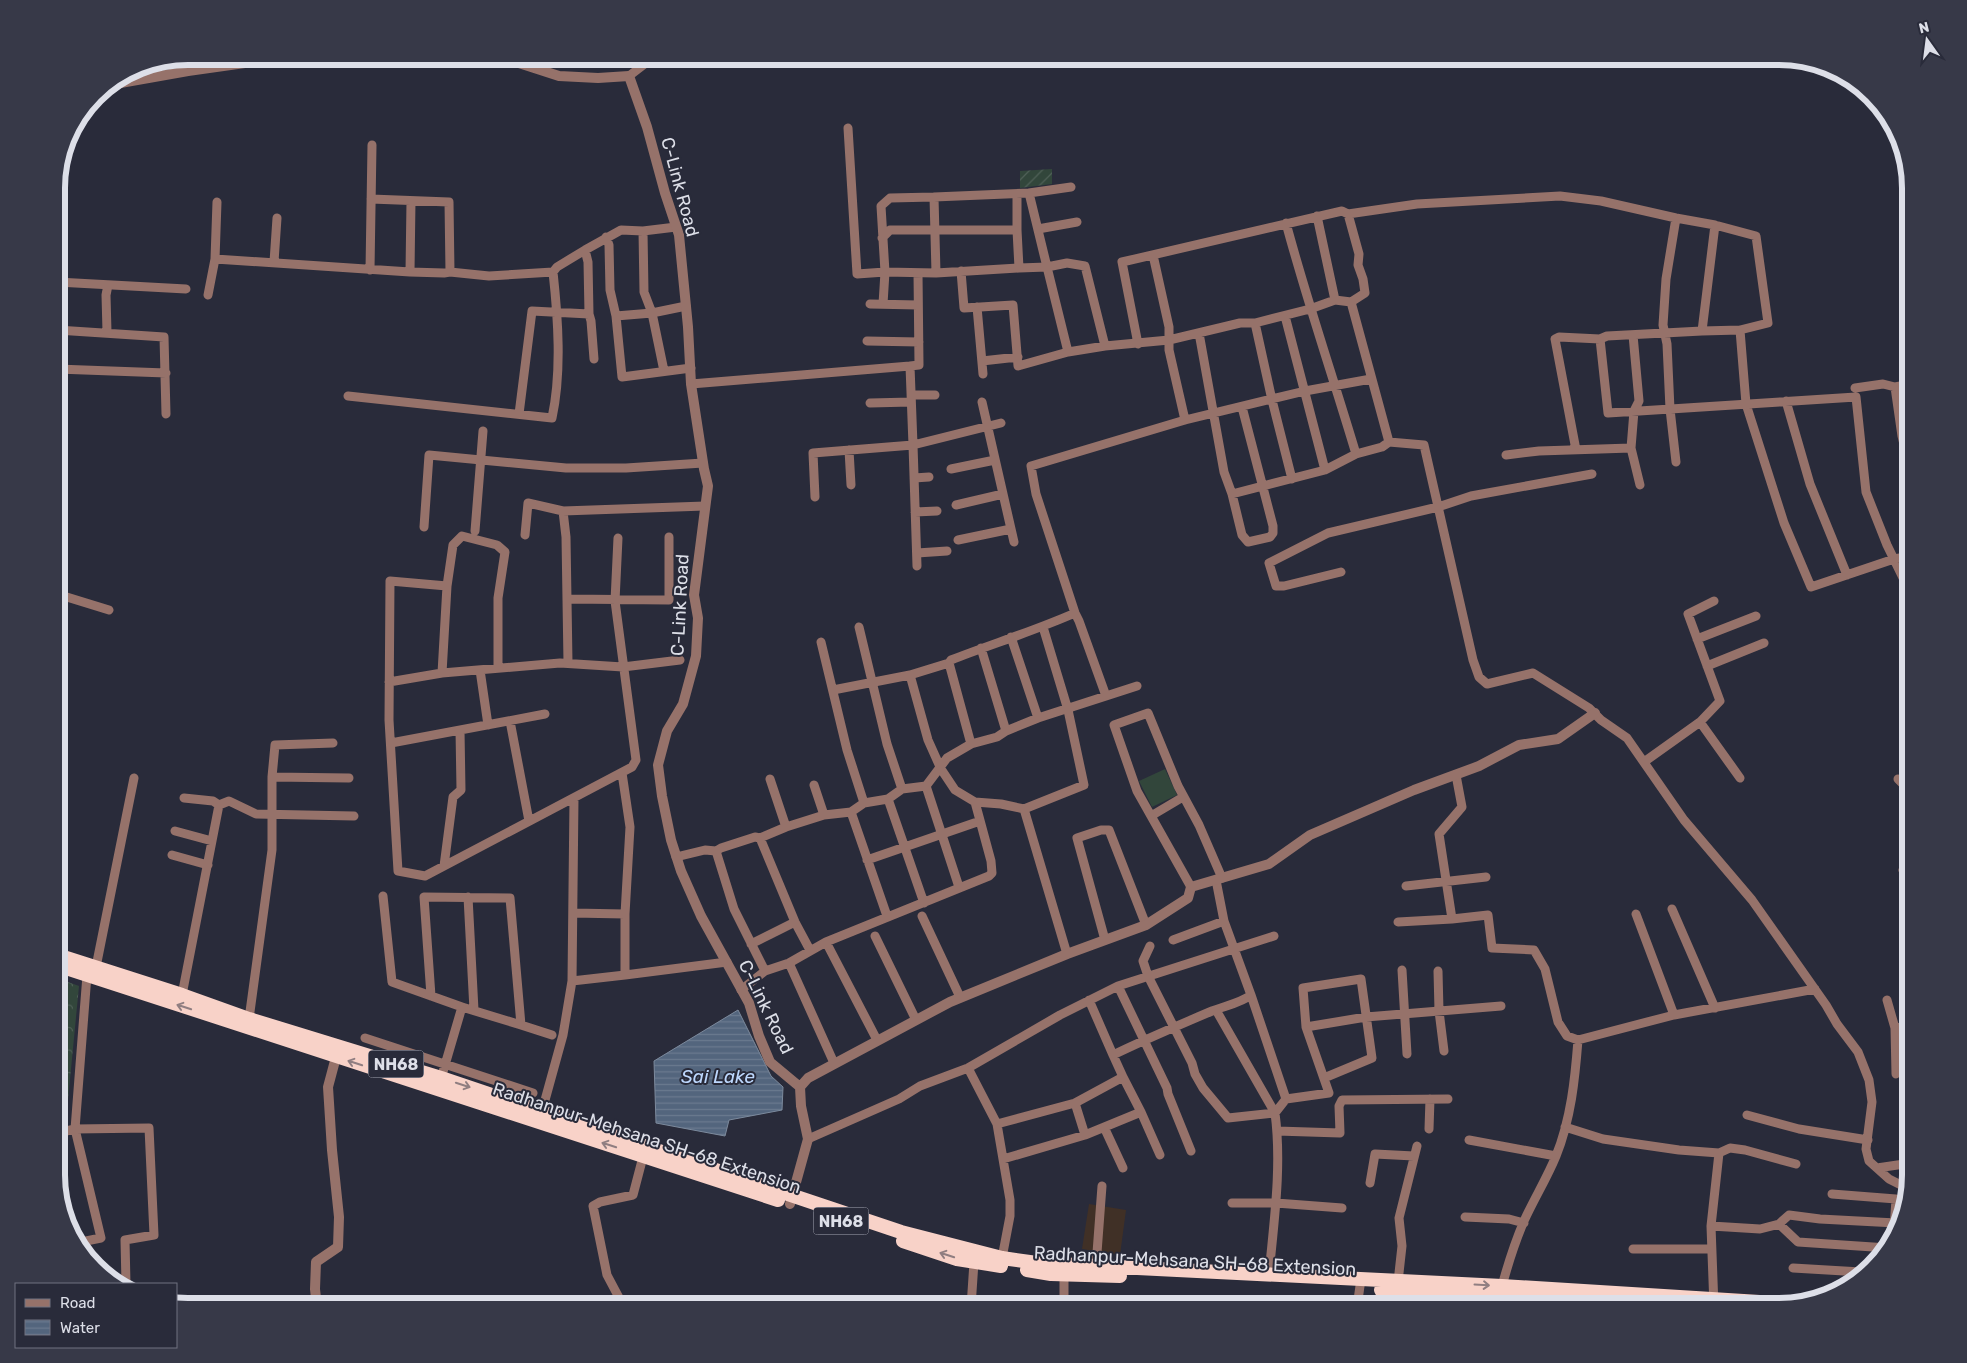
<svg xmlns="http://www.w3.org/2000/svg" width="1967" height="1363" font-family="Rubik,sans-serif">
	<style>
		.commercial { fill: #403026 }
		.grass { fill: #32463b }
		.park { fill: url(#park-crowns) }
		.garden { fill: url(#garden-furrows) }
		.water { fill: url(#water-rules); stroke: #7c8a9d }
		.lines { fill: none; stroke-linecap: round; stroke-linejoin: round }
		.minor { stroke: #96726a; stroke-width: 9 }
		.tertiary { stroke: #96726a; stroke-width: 10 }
		.trunk { stroke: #f8d2c8; stroke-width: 14 }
		.oneway { stroke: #907e81 }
		.labels { text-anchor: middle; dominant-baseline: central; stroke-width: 4; stroke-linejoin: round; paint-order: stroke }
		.shield { fill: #292b3a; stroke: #a7a9b4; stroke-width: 1 }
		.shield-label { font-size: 16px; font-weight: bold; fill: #dddfe8 }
		.street-label { font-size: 18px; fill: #dddfe8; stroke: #292b3a }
		.water-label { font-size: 19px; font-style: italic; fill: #bdd7fd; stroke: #292b3a }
		.rim { fill: none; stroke: #dddfe8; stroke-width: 6 }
	</style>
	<defs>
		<pattern id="park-crowns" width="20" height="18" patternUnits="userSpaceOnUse" patternTransform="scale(1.25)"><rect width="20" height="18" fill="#32463b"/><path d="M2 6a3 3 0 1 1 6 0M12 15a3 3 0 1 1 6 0" fill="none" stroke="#4f6057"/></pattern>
		<pattern id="garden-furrows" width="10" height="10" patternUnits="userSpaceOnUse" patternTransform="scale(1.25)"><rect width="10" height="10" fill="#32463b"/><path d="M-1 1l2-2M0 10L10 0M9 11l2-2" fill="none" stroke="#4f6057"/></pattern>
		<pattern id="water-rules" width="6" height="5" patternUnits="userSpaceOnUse" patternTransform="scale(1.25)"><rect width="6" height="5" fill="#53657d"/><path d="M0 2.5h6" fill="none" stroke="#6b7b8f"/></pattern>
	</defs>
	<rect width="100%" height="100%" fill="#292b3a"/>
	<path class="commercial" d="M1089,1204L1126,1210L1120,1255L1082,1249Z"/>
	<path class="grass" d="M1165,769L1177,795L1152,807L1139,781Z"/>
	<path class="park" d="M57,978L79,986L67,1110L57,1109Z"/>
	<path class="garden" d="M1052,169V184L1020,188V171Z"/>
	<path class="water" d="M738,1010L771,1076L783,1087L782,1110L729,1120L725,1136L656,1123L654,1061Z"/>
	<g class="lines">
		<path class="minor" d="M188,71L190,56
			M629,76L655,56
			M848,128L857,274L885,272L881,206L890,198L934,197
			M371,199L449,202L450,272
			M217,202L215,259L410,272L444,273L450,272L489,276L553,272L557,267L585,250L621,230L643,231L676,227
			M1317,216L1335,300
			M1676,218L1666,279L1663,325L1667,344L1670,409L1676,462
			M1286,223C1307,301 1333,377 1356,454
			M1038,229L1077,222
			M1017,230L1019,268L1047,267L1029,193L1071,187
			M643,231L644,292L652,313L664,371
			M606,237L609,245L610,290L616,316L622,377L691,368
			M882,238L890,230H1017V194
			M585,250L588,262L589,314L591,321L594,359
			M1153,255L1169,327V350L1185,420
			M274,262L277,218
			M370,270L372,145
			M961,271L964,308L1013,305L1018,366L1068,352L1105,346L1169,340L1240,323H1255L1310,309L1335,300L1351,302L1365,293L1363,279L1358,265L1359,254L1348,214
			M410,272L411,201
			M918,273L919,365L910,366L913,445L1001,423
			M936,273L1019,268
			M57,282L186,289
			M208,295L215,259
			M1351,302L1389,442
			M870,304L918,305
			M883,304L885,272L936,273L934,197L1029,193
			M977,307L983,374
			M616,316L652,313L686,306
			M1285,316L1325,470
			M1255,323L1272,400L1292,479
			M57,330L164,337L166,414
			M1740,330L1746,404L1784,523L1811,587L1894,559L1911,556
			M107,332L106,295L108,285
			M1199,333L1224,472L1232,494L1242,535L1248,542L1270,537L1273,533V526L1242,407
			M1633,335L1639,401L1634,411L1631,448L1640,485
			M1600,339L1608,413L1856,397L1866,492L1887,545L1908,588L1911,599
			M867,341L919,342
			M1138,344L1122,262L1342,211L1348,214L1417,204L1560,196L1601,201L1676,218L1715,225L1756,236L1768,323L1740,330L1702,331
			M1068,352L1047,267L1067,263L1085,266L1105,346
			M982,361L1018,357
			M57,369L166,373
			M691,384L910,366
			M1895,387L1902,436L1911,474
			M1855,388L1883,384L1895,387L1911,384
			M911,395H935
			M348,396L552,418C562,372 558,318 553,272
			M1786,401L1810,484L1847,575
			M982,402L1014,542
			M870,403L911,402
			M519,414L532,311L589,314
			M849,450L851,485
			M1576,450L1555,339L1559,337L1600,339L1607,336L1702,331L1715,225
			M1506,455L1539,451L1631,448
			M951,469L995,460
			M914,478L929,477
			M1232,494L1325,470L1356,454L1382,447L1389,442L1424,445L1473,660L1479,677L1487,684L1533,673L1589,708L1601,720L1627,738L1684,820L1752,900L1826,1005L1837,1024L1858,1052L1869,1080L1872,1102L1866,1149L1869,1161L1889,1179L1907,1188
			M815,497L813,453L913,445L917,566
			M956,505L1003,494
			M915,512L937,511
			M424,527L429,455L566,468H626L703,463
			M475,531L483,431
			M525,535L528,503L563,511
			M958,540L1011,529
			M917,553L947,551
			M1341,572L1284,586H1276L1269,563L1328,533L1438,507L1471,496L1592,474
			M447,586L453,545L462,536L497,545L505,552L498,598V668
			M57,594L109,610
			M567,599L669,600V537
			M859,627L887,744L902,789
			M1011,637L1038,718
			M1697,639L1756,616
			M821,642L847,750L864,803
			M981,648L1006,731
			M568,663L566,537L563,511L705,506
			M949,663L971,744
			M1707,666L1764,643
			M480,670L488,725
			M442,673L447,586L390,581L389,720L398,871L425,876L632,767L636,760L615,601L618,538
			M910,675L928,740L941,769L955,790L975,802L1001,804L1024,809L1084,785L1068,710L1043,627
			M389,682L442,673L560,663L623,667L680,660
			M833,690L910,675L949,663L951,660C992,644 1034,631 1075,613
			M1106,696L1079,621L1075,613L1036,494L1031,466L1185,420L1305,391L1371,379
			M510,721L529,821
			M1700,722L1740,778
			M391,743L545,714
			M1644,762L1700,722L1720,701L1688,614L1714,601
			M1456,775L1462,807L1439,834L1452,919L1488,915L1492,948L1534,950L1545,969L1558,1022L1567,1036L1578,1040C1575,1079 1571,1119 1556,1156C1547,1178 1534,1199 1524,1221C1515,1242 1508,1264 1502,1286
			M272,777L349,778
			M770,779L786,827
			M1898,779L1911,792
			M814,785L824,815
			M926,786L959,887
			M184,798L213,801L219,805
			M888,799L924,903
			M219,805L229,801L256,814L354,816
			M1024,809L1067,954
			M851,812L887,916
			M1151,816L1183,797
			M175,831L212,841
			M760,838L795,922L810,950
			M716,851L734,909L765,971
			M172,855L208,865
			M676,857L705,850L716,851L721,848L755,837L760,838L786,827L824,815L851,812L864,803L888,799L902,789L926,786L947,758L971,744L997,737L1006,731L1038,718L1137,686
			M1911,857L1903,870L1911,878
			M867,860L980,821
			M444,866L453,797L461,790L460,730
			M1406,886L1486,877
			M1191,887L1137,791L1114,725L1148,713L1178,786L1199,825L1222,878
			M383,896L392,982L462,1007L440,1082
			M468,897L474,1010
			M1672,909L1715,1008
			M573,913L625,914
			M1636,914L1674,1015
			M922,916L960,997
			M1398,922L1452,919
			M875,936L916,1020
			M1105,940L1077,838L1101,830H1109L1146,925
			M1173,940L1224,921
			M826,942L877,1040
			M751,944L795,922
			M1150,946L1143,961L1148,976L1192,1063L1195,1074L1203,1088L1228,1118L1275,1113C1282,1166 1274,1221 1269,1274
			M789,963L834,1063
			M96,967L134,778
			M1402,970L1407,1054
			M1438,971L1439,1011L1444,1051
			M87,975L75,1129L149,1128L154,1235L125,1240L126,1284
			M625,975L727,962
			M572,981L574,798
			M1118,986L1167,1088L1168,1094L1191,1151
			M741,990L765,971L789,963L826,942L989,876L992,873L991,861L975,802
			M182,995L219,805
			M431,996L424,897L510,898L521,1025L462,1007
			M1089,1000L1113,1055C1146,1039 1179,1025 1212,1011C1224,1006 1241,1003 1251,995L1224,921L1216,880
			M1887,1000L1895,1028L1896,1074
			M1216,1010L1275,1113L1286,1099L1251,995
			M249,1019L272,850V777L275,745L333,743
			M521,1025L552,1035
			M1306,1027L1366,1017L1501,1006
			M1895,1028L1911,1026
			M365,1038L533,1093
			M1578,1040L1674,1015L1815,989
			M1113,1055L1123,1077
			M968,1068L997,1124
			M1286,1099L1329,1093L1306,1027L1303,988L1361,979L1372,1058L1324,1078
			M542,1111L563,1035L572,981L625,975V914L630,827L622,773
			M1141,1112L1160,1155
			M1747,1115L1799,1129L1868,1140
			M1104,1127L1123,1168
			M1565,1127L1603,1139L1679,1150L1719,1153L1730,1148L1745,1150L1796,1164
			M1429,1129L1430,1099
			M1277,1131L1340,1133L1339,1106L1342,1100L1448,1099
			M57,1133L75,1129L101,1238L76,1243
			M808,1139L899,1099L920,1086L968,1068L1060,1015L1118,986L1274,936
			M1469,1140L1556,1156
			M1003,1159L1085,1135L1141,1112L1123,1077L1075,1103
			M1877,1168L1911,1163
			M1370,1183L1375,1154L1414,1156
			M1832,1194L1896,1199L1894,1229
			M1232,1203H1276L1342,1208
			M1465,1217L1509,1219L1524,1223
			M1779,1224L1798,1242L1888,1248
			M1711,1226L1760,1229L1779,1224L1789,1215L1820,1219L1896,1223
			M1633,1249H1711
			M1002,1258L1010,1216V1200L997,1124L1075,1103L1085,1135
			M1096,1266L1102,1186
			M1793,1268L1861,1272
			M1398,1282L1402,1246L1399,1218L1417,1146
			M624,1307L607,1275L593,1206L600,1202L633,1195L644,1153
			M971,1307L974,1262
			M1064,1307V1274
			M1357,1307L1361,1279
			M1714,1307L1711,1226L1719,1153"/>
		<path class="tertiary" d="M497,56L559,76L598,78L629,76L647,127L665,193L679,235L688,327L691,384L704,469L708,486L694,595L698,618L696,656L683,704L667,731L658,765L662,796L671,840L681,871L701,916L749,1003L759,1036L770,1062L800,1087L801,1106L808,1139L790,1204
			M109,85L188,71L259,61L354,59L367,56
			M800,1087L808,1078L950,1002L1067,954L1146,925L1188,898L1191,887L1269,864L1310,835L1414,790L1479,766L1519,745L1558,739L1595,713
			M317,1307L315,1289L316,1262L338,1247L339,1217L332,1150L328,1087L336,1057"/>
		<path class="trunk" d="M57,955L182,995L249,1019L441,1078L901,1232L1002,1258L1037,1263L1502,1286L1792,1304
			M57,965L778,1200
			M903,1241L957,1259L1001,1266
			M1027,1270L1051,1274L1120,1276
			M1381,1290L1658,1307"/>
	</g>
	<defs><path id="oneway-shaft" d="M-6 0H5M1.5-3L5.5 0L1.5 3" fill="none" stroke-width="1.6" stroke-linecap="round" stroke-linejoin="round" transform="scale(1.25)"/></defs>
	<g class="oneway">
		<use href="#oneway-shaft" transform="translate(184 1007) rotate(-162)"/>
		<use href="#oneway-shaft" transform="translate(355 1063) rotate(-162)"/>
		<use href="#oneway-shaft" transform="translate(463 1085) rotate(18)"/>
		<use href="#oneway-shaft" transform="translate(609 1145) rotate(-162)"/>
		<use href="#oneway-shaft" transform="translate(947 1255) rotate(-162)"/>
		<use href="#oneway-shaft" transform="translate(1482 1285) rotate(3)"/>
	</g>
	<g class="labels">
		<g class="shield">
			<rect x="368.5" y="1050.5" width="55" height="27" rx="4"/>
			<rect x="813.5" y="1207.5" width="55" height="27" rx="4"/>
		</g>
		<g class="shield-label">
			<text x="396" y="1064">NH68</text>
			<text x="841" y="1221">NH68</text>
		</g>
		<g class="street-label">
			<text transform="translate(680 187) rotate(75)">C-Link Road</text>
			<text transform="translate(680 605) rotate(-87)">C-Link Road</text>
			<text transform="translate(766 1007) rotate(64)">C-Link Road</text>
			<text transform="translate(647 1138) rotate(18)">Radhanpur-Mehsana SH-68 Extension</text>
			<text transform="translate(1195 1261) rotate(3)">Radhanpur-Mehsana SH-68 Extension</text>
		</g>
		<g class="water-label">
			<text x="718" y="1076">Sai Lake</text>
		</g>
	</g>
	<path d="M0 0H1967V1363H0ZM188 65H1779A123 123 0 0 1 1902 188V1175A123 123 0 0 1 1779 1298H188A123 123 0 0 1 65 1175V188A123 123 0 0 1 188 65Z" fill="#373948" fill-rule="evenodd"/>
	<path class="rim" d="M188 65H1779A123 123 0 0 1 1902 188V1175A123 123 0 0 1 1779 1298H188A123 123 0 0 1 65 1175V188A123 123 0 0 1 188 65Z"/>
	<rect x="15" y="1283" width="162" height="65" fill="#292b3a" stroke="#717380"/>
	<rect x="25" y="1299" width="25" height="8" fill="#96726a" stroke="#717380"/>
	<text x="60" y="1308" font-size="15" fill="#dddfe8">Road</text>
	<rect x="25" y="1320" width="25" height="15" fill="url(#water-rules)" stroke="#717380"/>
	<text x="60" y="1333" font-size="15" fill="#dddfe8">Water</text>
	<g transform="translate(1927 40) rotate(346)" stroke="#292b3a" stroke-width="4" paint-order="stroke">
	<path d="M0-4L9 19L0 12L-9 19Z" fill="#dddfe8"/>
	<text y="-8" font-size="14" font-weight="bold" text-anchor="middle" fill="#dddfe8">N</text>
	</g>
</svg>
